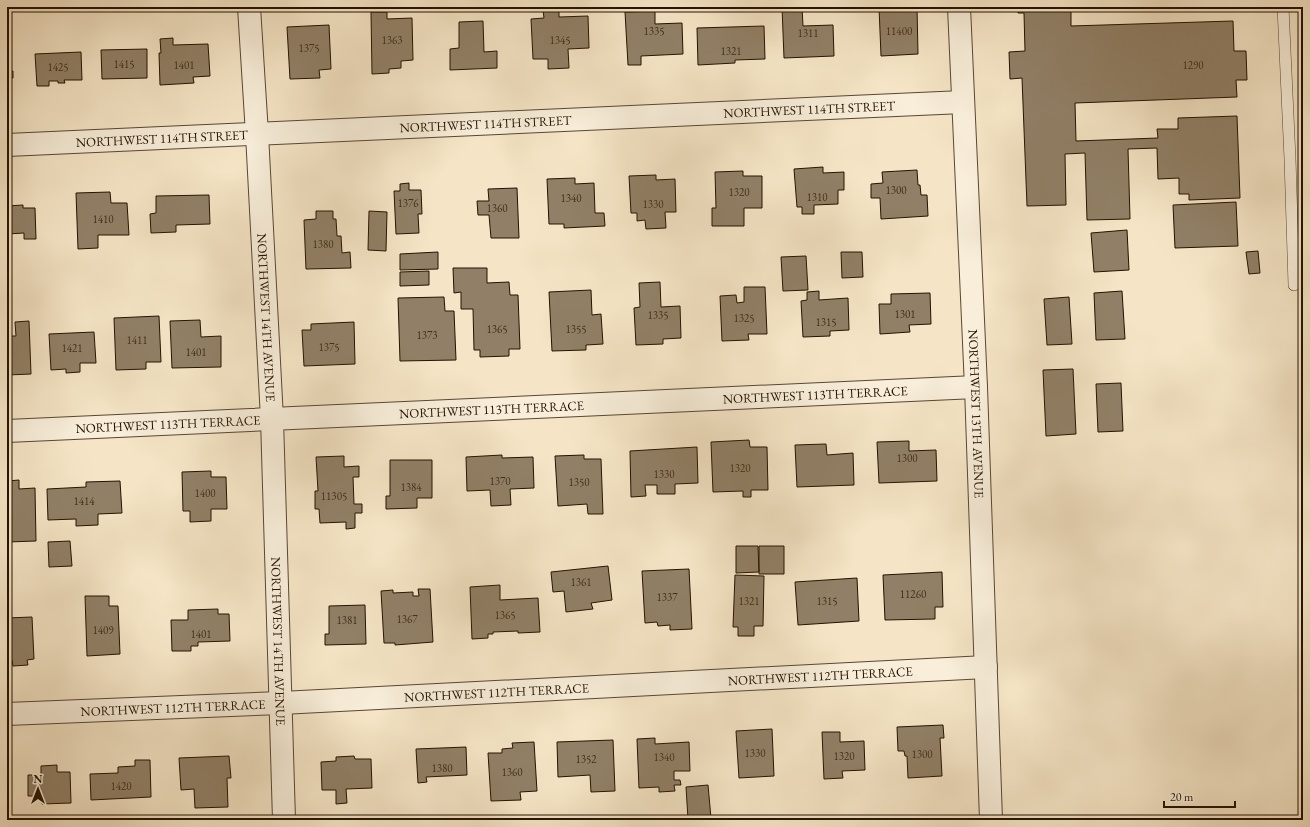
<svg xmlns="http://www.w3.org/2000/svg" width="1310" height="827" font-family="'EB Garamond',serif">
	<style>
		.building { fill: #918067; stroke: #241200 }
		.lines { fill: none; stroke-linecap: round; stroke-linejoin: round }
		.service-casing { stroke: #584732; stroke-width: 12 }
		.minor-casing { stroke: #584732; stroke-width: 24 }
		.service { stroke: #f8eeda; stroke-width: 11 }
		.minor { stroke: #f8eeda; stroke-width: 22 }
		.labels { text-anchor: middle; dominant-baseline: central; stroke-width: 3; stroke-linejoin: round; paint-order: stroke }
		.number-label { font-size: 11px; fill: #3f2e1a }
		.street-label { font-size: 13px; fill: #241200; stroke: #f8eeda }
	</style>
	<rect width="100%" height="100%" fill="#f5e5c6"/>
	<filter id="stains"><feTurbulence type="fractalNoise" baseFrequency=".005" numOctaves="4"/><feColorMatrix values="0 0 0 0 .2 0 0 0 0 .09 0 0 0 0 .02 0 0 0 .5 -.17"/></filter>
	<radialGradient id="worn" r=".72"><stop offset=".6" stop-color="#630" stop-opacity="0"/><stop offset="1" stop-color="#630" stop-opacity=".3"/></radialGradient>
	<path class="building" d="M782,7H802L803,26L833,25L834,56L784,58Z
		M879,7H917L918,54L881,56Z
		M1018,7H1071V26L1233,21L1234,51H1246L1247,80H1236L1237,97L1075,103L1076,141L1158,138L1157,129H1178V118L1237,116L1240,198L1189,200V194H1179V178L1158,179L1157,148L1128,149L1130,219L1087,220L1085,153L1065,154L1066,205L1027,206L1022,78L1010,79L1009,52L1025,51L1024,13H1018Z
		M559,9V17L588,16L589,48L568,49L569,68L548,69V59H533L531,19L544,18L543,10Z
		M655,11V24L682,23L683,54L641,56V65H628L625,12Z
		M371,12H387V19L412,18L413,60L401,61V68L389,69V73L372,74Z
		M483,21L484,52L497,51V68L450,70V49L459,48V22Z
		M329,25L331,69L319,70L320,78L290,79L287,27Z
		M764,26L765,59L735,60V63L698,65L697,28Z
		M173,38V45L208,44L210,76L193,77L194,83L160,85L159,53H161L160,39Z
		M7,43H10V60H8L9,72L13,71V78H9V87H7Z
		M147,49V78L102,79L101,50Z
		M81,52L82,80H64L65,83H58V81H49V86H37L35,54Z
		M823,167V173L844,172V190H838V204L814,205V214H802V207H797L794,169Z
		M917,170L918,185H920L921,195H927L928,216L881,219L880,198H871V184L883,183L882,172Z
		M743,171V176H762V208H744V226H712V208H716L715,172Z
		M656,175V180L675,179L676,212H665L666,228L646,229L645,220L637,221V213H631L629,176Z
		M575,178V184L594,183L595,213H604L605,226L564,228V224H549L547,179Z
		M409,183V190H421L422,214H418L419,233L396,234L394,191H400V184Z
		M517,188L519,238H491L489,215H478L477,201H489L488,189Z
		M110,192L111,203H127L129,235H98V248L78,249L76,193Z
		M209,195L210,224L176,225V232L151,233L150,214L156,213V196Z
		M1236,202L1238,246L1175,248L1173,205Z
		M23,205V208H35L36,239H24V233L7,234V206Z
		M316,211H333V219H336L337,236H341L342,253L350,252L351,268L306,269L304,220L316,219Z
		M369,211L387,212L386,251L368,250Z
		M1127,230L1129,270L1094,272L1091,233Z
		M1258,251L1260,273L1249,274L1246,252Z
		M438,252V269L400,270V254Z
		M841,252H862L863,277L842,278Z
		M806,256L808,290L783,291L781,257Z
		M453,268H487V283L509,282L510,295H518L520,349H509V356L480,357V350H474L473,309H461V292L454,293Z
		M429,271V285L400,286V272Z
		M660,282L661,307L680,306L681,338L663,339V344L636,345L634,308L640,307L639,283Z
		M744,287H765L767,334H748L749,340L722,341L720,296L736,295L737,303L744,302Z
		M591,290L592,315L601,314L603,344L586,345V350L552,351L549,292Z
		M819,291V300L848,298L849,330L830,331V336L803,337L801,301L807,300V292Z
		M1122,291L1125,339L1096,340L1094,293Z
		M930,293L931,324L909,325L910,332L880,334L879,304H891V294Z
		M444,297L445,311H454L456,360L400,361L398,298Z
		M1069,297L1072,344L1047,345L1044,299Z
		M159,316L161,362H146V369L116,370L114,318Z
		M200,320L201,337L221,336V367L172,368L170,321Z
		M29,321L31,374L7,375V325H9V336H16L15,322Z
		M354,322L355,364L304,366L302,330H311V324Z
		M94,332L96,363H80V372L66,373V369L51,370L49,334Z
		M1073,369L1076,434L1046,436L1043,370Z
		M1121,383L1123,431L1098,432L1096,384Z
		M749,440L750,447H767L768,490H751V497H743V491L713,492L711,442Z
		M909,441V451L936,450L937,481L879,483L877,442Z
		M826,444L827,455L853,453L854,485L797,487L795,445Z
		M697,447L698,483L675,484V494H657V485H645L646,496L631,497L630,451Z
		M502,455V458L533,457L534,488L510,489L511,505L491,506L490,490L467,491L466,457Z
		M584,455V459H601L603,514H588L587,504L558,506L555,456Z
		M344,456V467L359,466V477H353L354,504H362V513H355V528L346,529V522L320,523L319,509H315V491H318L316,457Z
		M390,460H432V498H417V508L386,509V496H390Z
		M211,471V477H226L227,509H211V521L190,522V511H183L182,472Z
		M19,480V489L35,488L36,541L7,542V481Z
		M120,481L122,513L98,514V525L76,526V519L48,520L47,489L86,487V482Z
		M70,541L72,566L49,567L48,542Z
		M736,546H758L759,572L736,573Z
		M759,546H784V574H759Z
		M608,566L612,600L591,603L593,609L566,612L564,591L553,592L551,572Z
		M689,569L692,629L670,630V625L658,626L657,622L645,623L642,571Z
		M942,572L943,607H935V619L885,620L883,575Z
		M735,575L764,576L763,626H754V636H738V627H733Z
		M857,578L859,621L798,625L795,582Z
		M500,585V600L538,598L540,632L518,633V631L493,632V634H488V638L472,639L470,587Z
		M418,589H430L433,642L395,645V643H384L381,591L393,590V593L413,592V596H419Z
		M85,596H109V606H118L120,654L87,656Z
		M365,605L366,644L325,645V634H329V606Z
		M218,609V614H229L230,641L198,642V646H191V651H172L171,620H188V610Z
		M32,617L34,659L27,660L28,665L13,666L12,660H7V618Z
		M943,725L944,738H940L942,776L908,778L907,756H905L904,751H898L897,727Z
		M772,729L774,776L739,778L736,731Z
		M822,732H840V742L864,741L865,770L842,771L843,778L824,779Z
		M655,738V744L689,742L690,771H674V780H680L681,785H674L675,791L659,792V787L639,788L637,739Z
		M613,740L615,791L591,792L590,775L558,777L557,742Z
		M534,742L537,791L520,792L521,800L491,801L488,753H502V749L513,748L512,743Z
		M466,747L467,775L426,777L427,782L418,783L416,749Z
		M229,756L231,778H227L228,807L195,808L194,789L181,790L179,758Z
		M354,756L355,759H371L372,788L346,789L347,803L336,804V790H322L321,762L336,761V757Z
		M135,760H150L151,797L91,800L90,774L118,773V767L135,766Z
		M57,765V772H70L71,803L42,804V796H28V775H41V766Z
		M708,785L711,818L688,819L686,787Z"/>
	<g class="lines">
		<defs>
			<path id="service" d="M1283,7L1290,159L1294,285"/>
			<g id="minor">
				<path id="s1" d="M249,7L257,134L272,419L284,820"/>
				<path id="s2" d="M959,7L976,387L991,820"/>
				<path id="s3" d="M7,145L963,102"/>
				<path id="s4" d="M7,431L976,387"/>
				<path id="s5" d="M7,714L281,703L986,667"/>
			</g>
		</defs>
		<use href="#service" class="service-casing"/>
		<use href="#minor" class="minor-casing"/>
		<use href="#service" class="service"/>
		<use href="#minor" class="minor"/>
	</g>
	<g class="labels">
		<g class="number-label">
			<text x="654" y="31">1335</text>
			<text x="899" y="31">11400</text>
			<text x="808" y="33">1311</text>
			<text x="392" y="40">1363</text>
			<text x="560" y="40">1345</text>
			<text x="309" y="48">1375</text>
			<text x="731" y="51">1321</text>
			<text x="124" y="64">1415</text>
			<text x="184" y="65">1401</text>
			<text x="1193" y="65">1290</text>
			<text x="58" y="67">1425</text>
			<text x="896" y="190">1300</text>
			<text x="739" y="192">1320</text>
			<text x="817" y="197">1310</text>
			<text x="571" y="198">1340</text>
			<text x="408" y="203">1376</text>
			<text x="653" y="204">1330</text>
			<text x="497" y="208">1360</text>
			<text x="103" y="219">1410</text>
			<text x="323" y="244">1380</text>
			<text x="905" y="314">1301</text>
			<text x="658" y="315">1335</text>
			<text x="744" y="318">1325</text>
			<text x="826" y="322">1315</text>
			<text x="497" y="329">1365</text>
			<text x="576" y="329">1355</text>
			<text x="427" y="335">1373</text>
			<text x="137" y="340">1411</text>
			<text x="329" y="347">1375</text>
			<text x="72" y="348">1421</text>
			<text x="196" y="352">1401</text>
			<text x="907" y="458">1300</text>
			<text x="740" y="468">1320</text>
			<text x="664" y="474">1330</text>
			<text x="500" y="481">1370</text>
			<text x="579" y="482">1350</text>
			<text x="411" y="487">1384</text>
			<text x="205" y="493">1400</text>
			<text x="334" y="496">11305</text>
			<text x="84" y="501">1414</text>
			<text x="581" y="582">1361</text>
			<text x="913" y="594">11260</text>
			<text x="667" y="597">1337</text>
			<text x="749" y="601">1321</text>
			<text x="827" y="601">1315</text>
			<text x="505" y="615">1365</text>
			<text x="407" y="619">1367</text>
			<text x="347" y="620">1381</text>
			<text x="103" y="630">1409</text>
			<text x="201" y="634">1401</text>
			<text x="755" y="753">1330</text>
			<text x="922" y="754">1300</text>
			<text x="844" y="756">1320</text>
			<text x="664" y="757">1340</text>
			<text x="586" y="759">1352</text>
			<text x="442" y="768">1380</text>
			<text x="512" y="772">1360</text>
			<text x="121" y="786">1420</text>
		</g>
		<g class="street-label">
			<text stroke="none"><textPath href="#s3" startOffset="803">NORTHWEST 114TH STREET</textPath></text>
			<text stroke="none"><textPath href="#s3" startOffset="479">NORTHWEST 114TH STREET</textPath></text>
			<text stroke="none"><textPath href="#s3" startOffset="155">NORTHWEST 114TH STREET</textPath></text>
			<text stroke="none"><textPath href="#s1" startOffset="311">NORTHWEST 14TH AVENUE</textPath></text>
			<text stroke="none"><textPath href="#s4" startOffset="809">NORTHWEST 113TH TERRACE</textPath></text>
			<text stroke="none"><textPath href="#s4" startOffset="485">NORTHWEST 113TH TERRACE</textPath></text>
			<text stroke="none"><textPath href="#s2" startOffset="407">NORTHWEST 13TH AVENUE</textPath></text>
			<text stroke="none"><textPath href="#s4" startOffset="161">NORTHWEST 113TH TERRACE</textPath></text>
			<text stroke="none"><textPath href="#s1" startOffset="635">NORTHWEST 14TH AVENUE</textPath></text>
			<text stroke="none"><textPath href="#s5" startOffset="814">NORTHWEST 112TH TERRACE</textPath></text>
			<text stroke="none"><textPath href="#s5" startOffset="490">NORTHWEST 112TH TERRACE</textPath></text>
			<text stroke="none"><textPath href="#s5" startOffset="166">NORTHWEST 112TH TERRACE</textPath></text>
		</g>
	</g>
	<rect width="1310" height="827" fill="none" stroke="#f5e5c6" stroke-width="24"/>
	<rect x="8" y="8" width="1294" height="811" fill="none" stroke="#241200" stroke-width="2"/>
	<rect x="12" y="12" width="1286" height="803" fill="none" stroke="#241200"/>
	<g transform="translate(38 789)" stroke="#f8eeda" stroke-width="3" paint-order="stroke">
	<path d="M0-3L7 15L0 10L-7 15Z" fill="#241200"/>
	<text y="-6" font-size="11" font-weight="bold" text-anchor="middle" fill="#241200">N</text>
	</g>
	<path d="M1164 801v6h71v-6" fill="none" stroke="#241200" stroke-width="2"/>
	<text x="1170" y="801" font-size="12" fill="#241200" stroke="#f8eeda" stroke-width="3" paint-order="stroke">20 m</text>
	<rect width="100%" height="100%" filter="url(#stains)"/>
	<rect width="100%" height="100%" fill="url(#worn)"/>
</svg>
